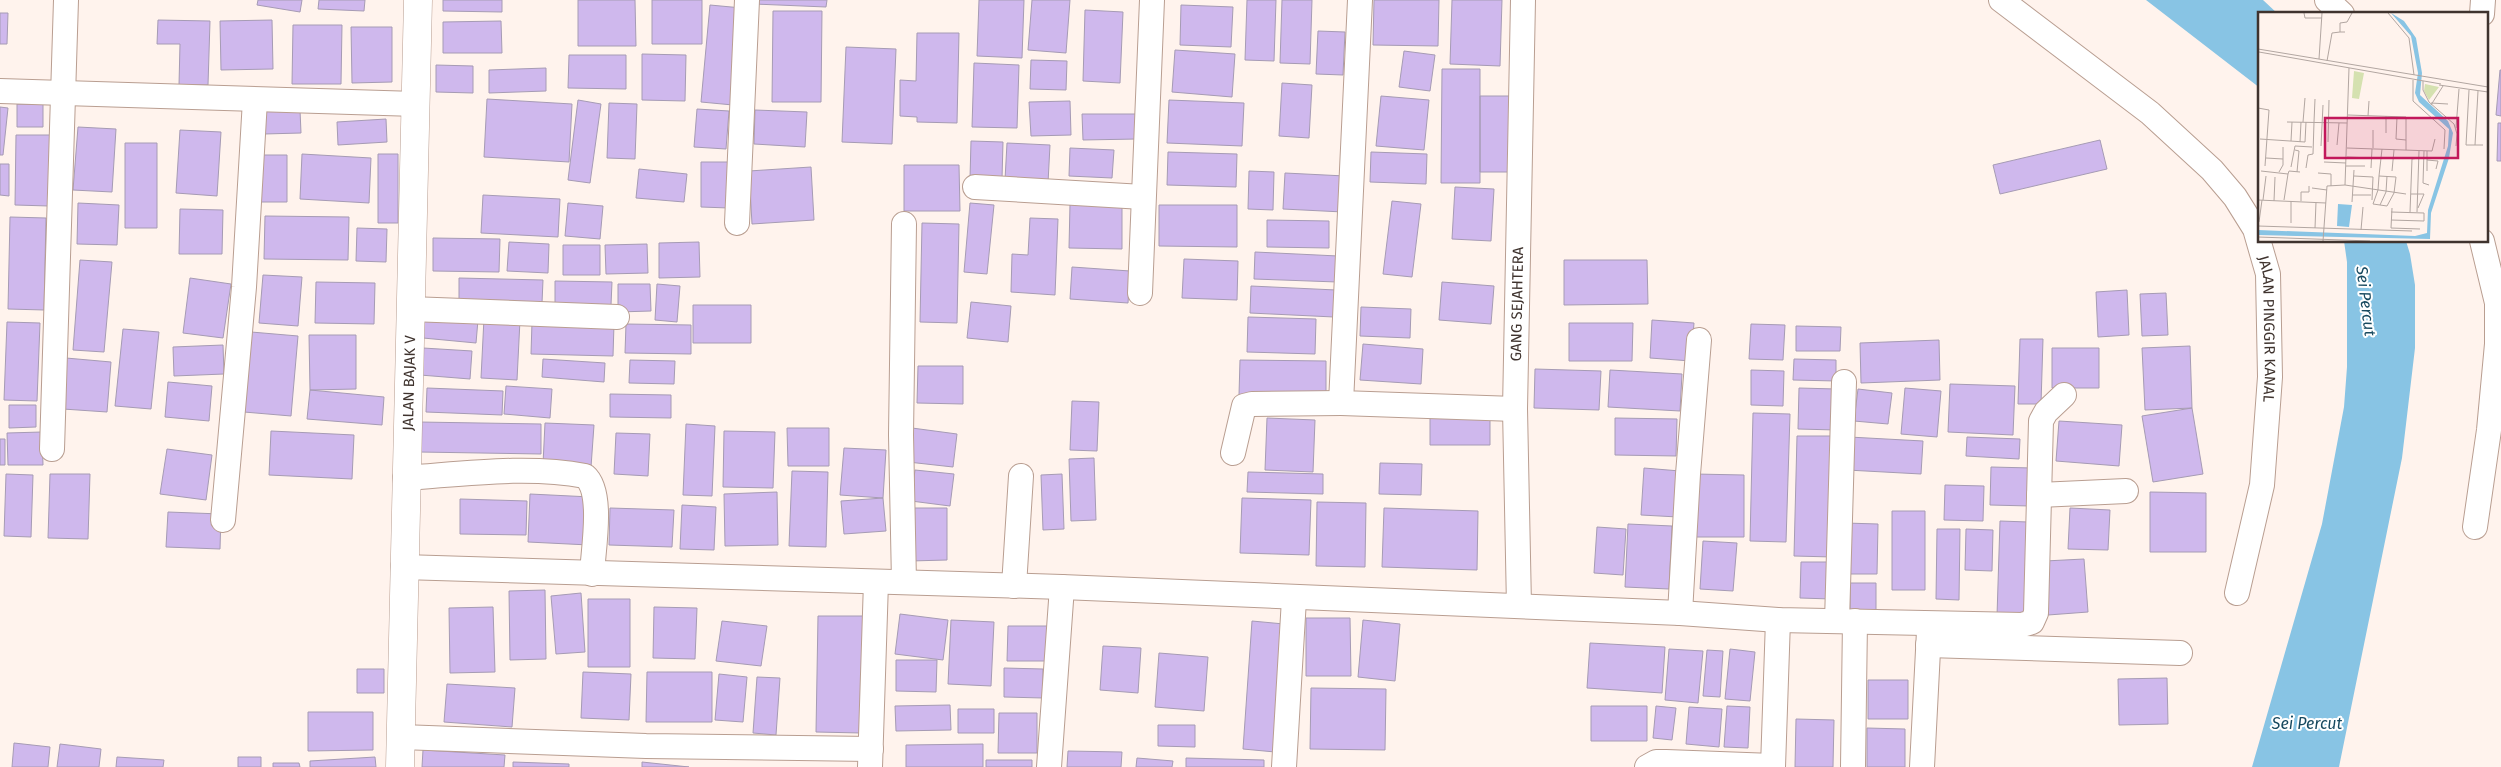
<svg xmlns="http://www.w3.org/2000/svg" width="2501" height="767" font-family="'Fira Sans',sans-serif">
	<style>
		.water { fill: #88c4e4 }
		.building { fill: #cfb8ed; stroke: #a69bb4 }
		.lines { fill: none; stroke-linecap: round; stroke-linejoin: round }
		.minor-casing { stroke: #b99e91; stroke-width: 26 }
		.tertiary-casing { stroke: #b99e91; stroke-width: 29 }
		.minor { stroke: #fff; stroke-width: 24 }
		.tertiary { stroke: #fff; stroke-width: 28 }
		.labels { text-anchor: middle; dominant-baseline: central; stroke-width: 4; stroke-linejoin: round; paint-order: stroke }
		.street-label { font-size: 15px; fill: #3f332e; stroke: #fff }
		.water-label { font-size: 16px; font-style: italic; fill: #17495f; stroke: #fff }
		.inset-road { fill: none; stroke: #b2a6a1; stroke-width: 1 }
		.view { fill: #c2185b; fill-opacity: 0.15; stroke: #c2185b; stroke-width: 2.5 }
		.inset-edge { fill: none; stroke: #3f332e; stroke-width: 2.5 }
	</style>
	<rect width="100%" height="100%" fill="#fff3ed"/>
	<path class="water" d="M2146,0H2263L2278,14H2260V88Z
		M2344,241H2406L2410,254L2415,285V348L2402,458L2339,767H2252L2322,524L2344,407L2347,367V262Z"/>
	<path class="building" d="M258,0H302L300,12L257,5Z
		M319,0H365L364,11L318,9Z
		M443,0H502V12L443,11Z
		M578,0H635L636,46H578Z
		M652,0H702V44H652Z
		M755,0H827L826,7L754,4Z
		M979,0H1024L1022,58L977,56Z
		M1032,0H1070L1066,53L1028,50Z
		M1247,0H1276L1274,61L1245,60Z
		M1282,0H1312L1310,64L1280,63Z
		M1374,0H1439L1438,46L1373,45Z
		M1452,0H1502L1500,66L1450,64Z
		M710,5L742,8L733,105L701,102Z
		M1181,5L1233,7L1231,47L1180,45Z
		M1085,10L1123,12L1120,83L1083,81Z
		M773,11H822L821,102H772Z
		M0,13H8L7,44H0Z
		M158,20L210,21L208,85H179L180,44H157Z
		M272,20L273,69L221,70L220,21Z
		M501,21L502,53H443V22Z
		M293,25H342L341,84H292Z
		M351,27H392V82L352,83Z
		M1318,31L1345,32L1343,75L1316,74Z
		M917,33H959L957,123L917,122V117L900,116V80L916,81Z
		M846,47L896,49L892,144L842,142Z
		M1175,50L1235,54L1232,97L1172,92Z
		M1404,51L1435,55L1430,91L1399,87Z
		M642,54L686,55L685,101L642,100Z
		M569,55H626V89L568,88Z
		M1031,60L1067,61L1066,90L1030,89Z
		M974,63L1019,65L1017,128L972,127Z
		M436,65L473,66V93L436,92Z
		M546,68V91L489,93V70Z
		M1442,69H1480V183H1441Z
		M2500,70H2501V116L2496,115Z
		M1282,83L1312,85L1309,138L1279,136Z
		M1381,96L1429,100L1424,150L1376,146Z
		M1480,96H1515V172H1480Z
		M487,99L572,104L569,162L484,157Z
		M578,100L601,104L590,183L568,180Z
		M1169,100L1244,103L1242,146L1167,143Z
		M1070,101L1071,135L1031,136L1029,102Z
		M609,103L637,104L635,159L607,158Z
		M17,104H43V127H17Z
		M0,107L8,108L3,155H0Z
		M697,109L729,111L726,149L694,147Z
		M300,110L301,133L264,134L263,111Z
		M755,110L807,112L805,147L754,144Z
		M1082,114H1136L1137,139L1083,140Z
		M386,119L387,142L338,145L337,122Z
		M2498,123H2501V161H2497Z
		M78,127L116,129L112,192L73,190Z
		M180,130L221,132L217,196L176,193Z
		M16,135H50L49,206L15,205Z
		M2100,140L2107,169L2000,194L1993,165Z
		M971,141L1003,142L1002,179L970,178Z
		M125,143H157V228H125Z
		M1007,143L1050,145L1048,183L1005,180Z
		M1070,148L1114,150L1112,178L1069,176Z
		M1168,152L1237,154L1236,187L1167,185Z
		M1371,152L1427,154L1426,184L1370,182Z
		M302,154L371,158L369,203L300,199Z
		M378,154H398V223H378Z
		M261,155H287V202H260Z
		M701,162H730L729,208L701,207Z
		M0,164H9V196L0,195Z
		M904,165H959L960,211H904Z
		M811,167L814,220L752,224L749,171Z
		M639,169L687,174L684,202L636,198Z
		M1249,171L1274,172L1273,210L1248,209Z
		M1285,173L1345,176L1343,212L1283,209Z
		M1455,187L1494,189L1491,241L1452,239Z
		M483,195L560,199L558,237L481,233Z
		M1392,201L1421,204L1412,277L1383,274Z
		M78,203L119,205L117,245L77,244Z
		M568,203L603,206L600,239L565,236Z
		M970,203L994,205L987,274L964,272Z
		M1070,204L1122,205V249L1069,248Z
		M1159,205H1237V247L1159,246Z
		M180,209L223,210L222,254H179Z
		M265,216L349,217L348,260L264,259Z
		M10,217L46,218L44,310L8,309Z
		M1030,218L1058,219L1055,295L1011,292L1012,254L1028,255Z
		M1267,220L1329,221V248L1267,247Z
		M922,223L959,224L957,323L920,322Z
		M357,228L387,229L386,262L356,261Z
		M433,238L500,239L499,272L433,271Z
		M509,242L549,244L548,273L507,271Z
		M699,242L700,277L659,278V243Z
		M647,244L648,273L606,274L605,245Z
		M563,245H600V275H563Z
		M1255,252L1338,256L1337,282L1254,279Z
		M1184,259L1238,261L1237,300L1182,298Z
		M80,260L112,262L104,352L73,350Z
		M1564,260H1647L1648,304L1564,305Z
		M1072,267L1130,271L1128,303L1070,299Z
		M263,275L302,277L298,326L259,323Z
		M190,278L231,284L223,338L183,333Z
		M459,278L543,280L542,303L459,301Z
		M555,281L612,282L611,305L555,304Z
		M316,282L375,283L374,324L315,323Z
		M1442,282L1494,286L1491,324L1439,320Z
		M618,284H650L651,311L618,312Z
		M657,284L680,286L677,322L655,320Z
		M1251,286L1336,290L1334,317L1250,313Z
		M2127,290L2129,335L2098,337L2096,292Z
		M2166,293L2168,335L2142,336L2140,294Z
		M971,302L1011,306L1008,342L967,338Z
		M693,305H751V343H693Z
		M1361,307L1411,309L1410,338L1360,336Z
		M425,316L478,320L476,343L423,338Z
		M1248,317L1316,319L1315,354L1247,352Z
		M484,318L520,320L517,380L481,378Z
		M1652,320L1694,323L1691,361L1650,358Z
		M7,322L40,323L37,401L4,400Z
		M532,322L614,324L613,356L531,354Z
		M1569,323H1633L1632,361H1569Z
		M626,324L691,325V354L625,353Z
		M1751,324L1785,325L1783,360L1749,359Z
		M1796,326L1841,327L1840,351H1796Z
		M123,329L159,332L151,409L115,406Z
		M251,332L298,336L291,416L244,412Z
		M309,335H356V389L310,390Z
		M2020,339H2043L2041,404H2018Z
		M1939,340L1940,380L1861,383L1860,343Z
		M1363,344L1423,349L1421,384L1360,380Z
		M223,345L224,374L174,376L173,347Z
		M2190,346L2192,408L2145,410L2142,348Z
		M423,348L472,351L470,379L420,375Z
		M2052,348H2099V388H2052Z
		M66,358L111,362L107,412L63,409Z
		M543,359L605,363L604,382L542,377Z
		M1794,359L1836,360V381L1793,380Z
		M630,360L675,361L674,384L629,383Z
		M1240,360L1326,361V396L1239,395Z
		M918,366H963V404L917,403Z
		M1535,369L1601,371L1599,410L1534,408Z
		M1610,370L1682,374L1680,411L1608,407Z
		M1751,370L1784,371L1783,406L1751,405Z
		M168,382L212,386L209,421L165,417Z
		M1950,384L2015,386L2013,435L1948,432Z
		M506,386L552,389L550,418L504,414Z
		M427,388L503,391L502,415L426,412Z
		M1799,388L1836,389V430L1798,429Z
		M1905,388L1941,391L1937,437L1901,434Z
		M1858,389L1892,393L1888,424L1854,421Z
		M310,390L384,397L382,425L307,419Z
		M610,394L671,395V418L610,417Z
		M1072,401L1099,402L1097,451L1070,450Z
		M9,405H36V427L9,428Z
		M2192,408L2203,474L2153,482L2142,416Z
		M1753,413L1790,414L1786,542L1750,541Z
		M1430,416H1490V445H1430Z
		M1267,418L1315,420L1313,472L1265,470Z
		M1615,418L1677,419L1676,456L1615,455Z
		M2059,421L2122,425L2119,466L2056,461Z
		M419,422L541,424V454L419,452Z
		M545,423L594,425L591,467L543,464Z
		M686,424L715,426L712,496L683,495Z
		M787,428H829V466H788Z
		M912,428L957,434L953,467L908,462Z
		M271,431L354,435L352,479L269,475Z
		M724,431L775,432L773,488L723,487Z
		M42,432L43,465H8L7,433Z
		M616,433L650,434L648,476L614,474Z
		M1797,436H1836L1833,557L1794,556Z
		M1849,437L1923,441L1921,474L1847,470Z
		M1967,437L2020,439L2019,459L1966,456Z
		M0,439H5V465H0Z
		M844,448L886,450L883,498L840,495Z
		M167,449L212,455L206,500L160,494Z
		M1094,458L1096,520L1071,521L1069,459Z
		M1380,463L1422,464L1421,495L1379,494Z
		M1991,467L2032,468L2030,506L1990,505Z
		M1644,468L1680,471L1678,517L1641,515Z
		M915,470L954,474L950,506L911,501Z
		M792,471L828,472L826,547L789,546Z
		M1248,472L1323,474V494L1247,492Z
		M6,474L33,475L31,537L4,536Z
		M50,474H90L88,539L48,538Z
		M1062,474L1064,529L1043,530L1041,475Z
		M1695,474L1744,475V537H1695Z
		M1945,485L1984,486L1983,521L1944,520Z
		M777,492L778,545L725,546L724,494Z
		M2150,492L2206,493V552H2150Z
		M530,494L591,497L589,545L528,542Z
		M883,498L886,531L844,534L841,501Z
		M1242,498L1311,500L1309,555L1240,553Z
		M460,499L527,501L526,535L460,534Z
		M1317,502L1366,503L1365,567L1316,566Z
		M682,505L716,507L714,550L680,549Z
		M610,508L674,510L672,547L609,545Z
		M910,508H947V560L910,561Z
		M1384,508L1478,511L1477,570L1382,567Z
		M2070,508L2110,510L2108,550L2068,549Z
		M1892,511H1925V590H1892Z
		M168,512L221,514L220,549L166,547Z
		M2000,521L2028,522L2025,617L1997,616Z
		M1845,523L1878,524L1877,574H1844Z
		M1628,524L1672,526L1669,589L1625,587Z
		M1597,527L1626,529L1623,575L1594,573Z
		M1937,529H1960L1959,600L1936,599Z
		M1966,529L1993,530L1992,571L1965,570Z
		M1703,541L1737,543L1733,591L1700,589Z
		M2084,559L2088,612L2048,615L2045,561Z
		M1801,562H1832L1831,599L1800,598Z
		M1850,583H1876V614L1850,613Z
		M545,590L546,659L510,660L509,591Z
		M581,593L585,652L556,654L551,596Z
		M588,599H630V667H588Z
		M493,607L495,672L450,673L449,608Z
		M654,607L697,608L695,659L653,658Z
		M900,614L948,620L943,660L895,654Z
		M818,616H864L861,733L816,732Z
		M1306,618H1350L1351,676H1306Z
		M951,620L994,622L991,686L948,684Z
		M1363,620L1400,624L1395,681L1358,677Z
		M722,621L767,626L761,666L716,661Z
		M1252,621L1284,624L1275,752L1243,749Z
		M1008,626H1050V661H1007Z
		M1590,643L1665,647L1662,693L1587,688Z
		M1103,646L1141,648L1138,693L1100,690Z
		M1669,649L1703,651L1698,703L1665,700Z
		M1730,649L1755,652L1750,701L1725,699Z
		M1707,650L1723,651L1720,697L1703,696Z
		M1159,653L1208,657L1204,711L1155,707Z
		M896,660H937L936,692L896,691Z
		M1004,668L1043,669V698L1004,697Z
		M357,669H384V693H357Z
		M583,672L631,674L629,720L581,718Z
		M647,672H712V722H646Z
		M719,674L747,677L743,722L715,720Z
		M757,677L780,678L776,735L753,733Z
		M2167,678L2168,724L2119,725L2118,679Z
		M1868,680H1908V719H1868Z
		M447,684L515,688L512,727L444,722Z
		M1311,688L1386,689L1385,750L1310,749Z
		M950,705L951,730L896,731L895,706Z
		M1591,706H1647V741H1591Z
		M1656,706L1676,708L1672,740L1653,738Z
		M1727,706L1750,707L1748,748L1724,747Z
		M1689,707L1722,709L1719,747L1686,744Z
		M958,709H994V733H958Z
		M308,712H373V750L308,751Z
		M999,713H1037V753H998Z
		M1796,719L1834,720L1833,767H1795Z
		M1158,725H1195V747L1158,746Z
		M1867,728L1905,729V767H1867Z
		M14,743L50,747L48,767H12Z
		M60,744L101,749L99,767H57Z
		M983,744V767H906V745Z
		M423,750L505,755L504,767H422Z
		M1068,751L1122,752L1121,767H1067Z
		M117,757L164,760L163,767H116Z
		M238,757H261V767H238Z
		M375,757L376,767H310V761Z
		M1137,758L1173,761L1172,767H1136Z
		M1186,758L1264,760V767H1186Z
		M986,760H1032V767H986Z
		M513,762L569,764V767H513Z
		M642,762L689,767H642Z
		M273,763H299L300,767H273Z"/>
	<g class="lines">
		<defs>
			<g id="minor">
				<path d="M1360,0L1341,403L1515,409"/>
				<path id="s1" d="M2001,0L2150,113L2212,170L2235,197L2255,229L2268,274L2270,377L2262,485L2237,593"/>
				<path d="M2327,0L2342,14"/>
				<path d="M2482,14L2483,0"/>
				<path d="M0,91L416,104"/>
				<path d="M975,187L1143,197"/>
				<path d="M737,223L747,0"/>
				<path d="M904,224L901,435L904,582"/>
				<path d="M1140,293L1152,0"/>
				<path d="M410,309L617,317"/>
				<path d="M52,449L66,0"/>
				<path d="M1233,453L1244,406L1252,404L1341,403"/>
				<path d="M405,478C464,474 527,465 585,476C604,492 593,550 592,574"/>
				<path d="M2039,495L2126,491"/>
				<path d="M223,520L244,287L255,100"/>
				<path d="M2475,527L2489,430L2497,344V303L2482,241"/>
				<path d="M403,567L1062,587L1680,613L1778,620L2022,625L2032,622L2036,613L2041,421L2046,412L2064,395"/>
				<path d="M1014,586L1021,476"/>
				<path id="s2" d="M1519,606L1515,409L1523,0"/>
				<path d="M1680,613L1688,474L1699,340"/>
				<path d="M1837,621L1844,382"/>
				<path d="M1928,645L2180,653"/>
				<path d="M401,737L646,746L871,749"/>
				<path d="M870,767L876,582"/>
				<path d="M1049,767L1062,587"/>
				<path d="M1284,767L1294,599"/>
				<path d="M1647,767L1656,762H1666L1773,766"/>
				<path d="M1773,767L1778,620"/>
				<path d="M1853,767L1855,621"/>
				<path d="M1922,767L1929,631"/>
			</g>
			<g id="tertiary">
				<path id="s3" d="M400,767L418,0"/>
			</g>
		</defs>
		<use href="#minor" class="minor-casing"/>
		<use href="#tertiary" class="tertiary-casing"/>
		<use href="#minor" class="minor"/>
		<use href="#tertiary" class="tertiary"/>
	</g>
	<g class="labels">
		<g class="street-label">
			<text stroke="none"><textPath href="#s2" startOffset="302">GANG SEJAHTERA</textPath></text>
			<text stroke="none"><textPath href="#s1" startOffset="446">JALAN PINGGIR KANAL</textPath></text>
			<text stroke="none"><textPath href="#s3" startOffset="384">JALAN BAJAK V</textPath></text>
		</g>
		<g class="water-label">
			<text transform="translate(2366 301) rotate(83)">Sei Percut</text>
			<text x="2307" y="723">Sei Percut</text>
		</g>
	</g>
	<g transform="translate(2258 12)">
		<rect width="230" height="230" fill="#fff3ed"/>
		<path d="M96,59L106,61L101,87L94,86ZM167,72L181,75L171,88L166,79Z" fill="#d5e1b0"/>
		<path d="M133,1L146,9L158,26L164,61L162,83L190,109L195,121L191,146L173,201L172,227L0,223V218L157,224L169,221L170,198L190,134L191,117L161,90L157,81L160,61L153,24ZM80,192L94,193L91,215L79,214Z" fill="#88c4e4"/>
		<path class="inset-road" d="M46,1L47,6H64M130,1L151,26L156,63M87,20H82V11L89,10L94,1M0,37L230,75M1,40L183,72M61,47L64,1M69,49L74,21L82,20M155,68V89L187,118L186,137M165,69V78L171,90L196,112L199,122L198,134M181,73L230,80M211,78L208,133H225M173,91L190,92M173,93L185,74M0,96L11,98L7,154M90,103L148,105V138M110,104L111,89M139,105L138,127L148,128M29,110L89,111M45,110L47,86M56,110L57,87M198,116L201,77M128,121V104M2,127L47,130L48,110M33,129L34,110M42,130L43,110M70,130L71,88M79,133L81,111M217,133L220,79M63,134L65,93M89,136L174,139L177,127M115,136V118M37,138L41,139L39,160M166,139L165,171L171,173M89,145L113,146M8,146L25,147M169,148L180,149L178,157M66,150L88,151M88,154H107M33,155L37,134L54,135M48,156L50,143L55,142L56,110M113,156L114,137M3,159L30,162L31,159L42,160M134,159L136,138M169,159V139M21,160L25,153V135M60,161L73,162V174M96,164L115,165L114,188M121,164L138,165L136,181L129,194L115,192L120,178ZM121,164L124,137M87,173L148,182M54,176L69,178M153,182H166L160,196M95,183H113M0,188L68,191M5,188L8,164M26,188L30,162M16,189L17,165M33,189V211M43,189V180H51V174M94,190L96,158M122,193L128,180L129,164M134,196L133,216L162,217M152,200L154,147L161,146M159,200L161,139M133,208L166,209V201L133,200M1,210L4,188M0,214L154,219M57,216L58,190M103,218L105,195M0,225L112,229M65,229L69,174L87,173L91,56"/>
		<path class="view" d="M67,106H200V146H67Z"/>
		<rect width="230" height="230" class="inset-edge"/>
	</g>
</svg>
